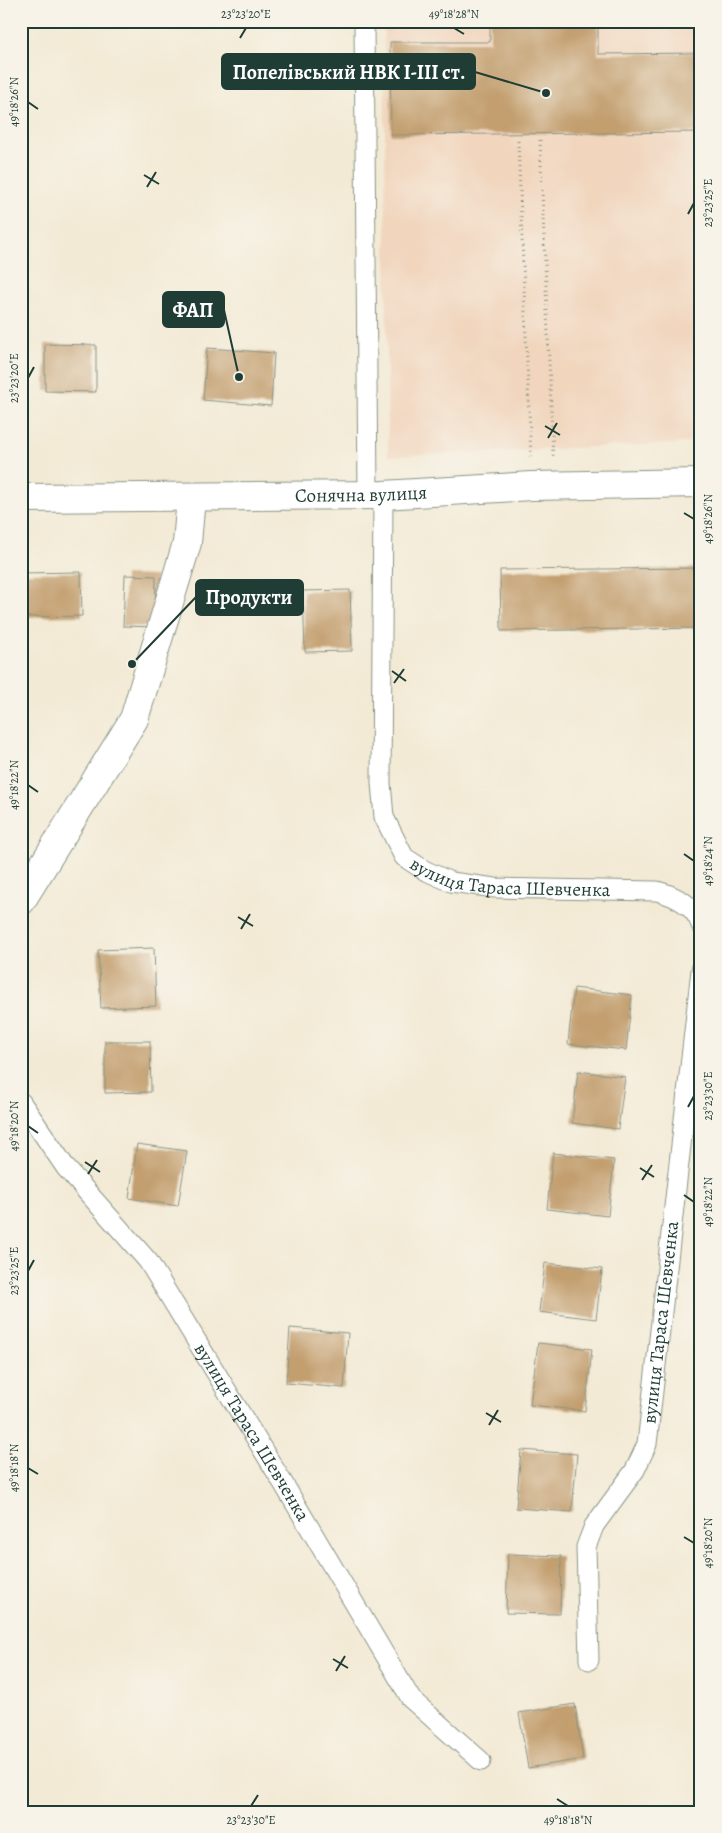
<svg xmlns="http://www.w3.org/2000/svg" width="722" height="1833" font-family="Alegreya,serif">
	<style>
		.built { fill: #f1d5bd }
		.building { fill: #c39f70 }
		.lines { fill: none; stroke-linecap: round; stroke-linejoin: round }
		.lane-casing { stroke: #899484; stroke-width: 21 }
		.street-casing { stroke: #899484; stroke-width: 30 }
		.path { stroke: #899484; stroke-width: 3; stroke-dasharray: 1 4; stroke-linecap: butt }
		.lane { stroke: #fff; stroke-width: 19 }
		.street { stroke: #fff; stroke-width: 28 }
		.ticks { fill: none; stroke: #1f3d34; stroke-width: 2 }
		.labels { text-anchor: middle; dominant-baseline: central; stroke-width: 4.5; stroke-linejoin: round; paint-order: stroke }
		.street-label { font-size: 19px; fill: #1f3d34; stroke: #f7f3e8 }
		.leader { fill: none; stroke: #1f3d34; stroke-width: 2 }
		.callout-dot { fill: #1f3d34; stroke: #f7f3e8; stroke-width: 2 }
		.callout { fill: #1f3d34; stroke: #1f3d34; stroke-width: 2 }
		.callout-label { font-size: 20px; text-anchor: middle; font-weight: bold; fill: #fff }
		.neatline { fill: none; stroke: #1f3d34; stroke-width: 2 }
		.ticks-label { font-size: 12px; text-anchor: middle; fill: #1f3d34 }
	</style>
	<rect width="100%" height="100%" fill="#f7f3e8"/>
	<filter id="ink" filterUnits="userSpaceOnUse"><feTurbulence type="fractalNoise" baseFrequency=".02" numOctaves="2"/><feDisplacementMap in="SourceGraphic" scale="10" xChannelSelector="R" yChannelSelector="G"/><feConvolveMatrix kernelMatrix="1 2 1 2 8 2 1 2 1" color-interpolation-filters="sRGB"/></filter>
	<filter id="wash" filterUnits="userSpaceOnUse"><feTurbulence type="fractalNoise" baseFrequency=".0096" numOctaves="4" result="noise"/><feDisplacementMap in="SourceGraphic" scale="20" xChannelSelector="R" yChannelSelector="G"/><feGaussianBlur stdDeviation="1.12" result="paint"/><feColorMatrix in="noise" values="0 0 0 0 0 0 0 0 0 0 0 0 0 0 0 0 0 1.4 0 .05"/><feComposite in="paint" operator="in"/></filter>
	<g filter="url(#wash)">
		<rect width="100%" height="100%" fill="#f3ead5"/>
		<path class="built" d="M384,21H701V386L689,443L388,456Z"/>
		<g id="blocks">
			<path class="building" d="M490,21H598V54L701,53V132L391,135L390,42H490Z
				M45,344L96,345V392L45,391Z
				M207,348L274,353L271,406L203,400Z
				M701,568V628L501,631L500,570Z
				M81,572L82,616L21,617V573Z
				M125,575L156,576L155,627L123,626Z
				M350,590L352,651L305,652L303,591Z
				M154,948L156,1006L101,1008L98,950Z
				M574,988L632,995L626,1050L568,1044Z
				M105,1041H150L151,1092L105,1093Z
				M578,1071L625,1077L618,1129L572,1123Z
				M137,1144L187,1151L178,1206L129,1198Z
				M553,1153L614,1160L608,1216L547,1209Z
				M545,1263L602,1269L596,1319L539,1312Z
				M290,1328L348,1333L344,1388L286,1383Z
				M538,1343L592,1349L585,1411L530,1405Z
				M521,1450L577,1454L572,1512L516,1508Z
				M508,1554L561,1556L560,1614L506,1613Z
				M575,1704L583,1759L528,1768L519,1713Z"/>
		</g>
	</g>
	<g filter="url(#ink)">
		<use href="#blocks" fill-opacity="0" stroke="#899484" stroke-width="1"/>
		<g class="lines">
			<defs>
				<g id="lane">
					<path d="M364,21L368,494"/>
					<path id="s1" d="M383,495L381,783L384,817L404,857L424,870L451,882L495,888L657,891C676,896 695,906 701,925"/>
					<path id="s2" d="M21,1102L66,1168L148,1261L283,1483L411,1699L481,1761"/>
					<path id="s3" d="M589,1660L586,1547L594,1526L635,1470L647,1444L701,970"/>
				</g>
				<g id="street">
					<path id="s4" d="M21,498L383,495L532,486L701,483"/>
					<path d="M21,901L134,719L187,543L191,498"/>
				</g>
			</defs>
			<use href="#lane" class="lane-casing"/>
			<use href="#street" class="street-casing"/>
			<path class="path" d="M540,140L553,457
				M518,141L531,458"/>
			<use href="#lane" class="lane"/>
			<use href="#street" class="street"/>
		</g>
	</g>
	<path class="ticks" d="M454,28L464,34M240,38L246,28M28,102L38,109M144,175L159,184M147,187L156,172M688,214L694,203M28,378L34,367M545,426L560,435M548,438L557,423M684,513L694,519M392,671L406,681M394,683L404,669M28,785L38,792M684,854L694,861M238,917L253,926M241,929L250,914M688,1107L694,1096M28,1126L38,1133M85,1162L100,1172M640,1168L654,1177M88,1174L97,1160M642,1180L652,1165M684,1195L694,1202M28,1271L34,1260M486,1413L501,1422M489,1425L498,1410M28,1468L38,1474M684,1537L694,1543M333,1659L348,1668M336,1671L345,1656M557,1799L568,1806M251,1806L258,1795"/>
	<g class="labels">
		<g class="street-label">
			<text stroke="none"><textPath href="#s4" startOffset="340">Сонячна вулиця</textPath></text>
			<text stroke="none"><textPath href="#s1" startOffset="478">вулиця Тараса Шевченка</textPath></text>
			<text stroke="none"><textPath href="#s3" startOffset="356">вулиця Тараса Шевченка</textPath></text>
			<text stroke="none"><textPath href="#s2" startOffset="404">вулиця Тараса Шевченка</textPath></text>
		</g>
	</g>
	<path class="leader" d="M546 93L475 72M239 377L224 310M132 664L196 597"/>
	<g class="callout-dot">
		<circle cx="546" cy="93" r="5"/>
		<circle cx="239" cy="377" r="5"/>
		<circle cx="132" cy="664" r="5"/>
	</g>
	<g class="callout">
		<rect x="222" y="54" width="253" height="35" rx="5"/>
		<rect x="163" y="292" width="61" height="35" rx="5"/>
		<rect x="196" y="580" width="107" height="35" rx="5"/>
	</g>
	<g class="callout-label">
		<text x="349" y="79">Попелівський НВК І-ІІІ ст.</text>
		<text x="193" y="317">ФАП</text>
		<text x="249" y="604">Продукти</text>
	</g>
	<rect width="722" height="1833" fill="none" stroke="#f7f3e8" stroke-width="55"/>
	<rect x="28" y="28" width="666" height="1778" class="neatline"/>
	<g class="ticks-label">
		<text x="246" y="18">23°23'20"E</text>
		<text x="454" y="18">49°18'28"N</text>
		<text transform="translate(14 102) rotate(-90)" y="4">49°18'26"N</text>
		<text transform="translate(708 203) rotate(-90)" y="4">23°23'25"E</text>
		<text transform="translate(14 378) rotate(-90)" y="4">23°23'20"E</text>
		<text transform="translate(708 519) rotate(-90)" y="4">49°18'26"N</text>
		<text transform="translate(14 785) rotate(-90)" y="4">49°18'22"N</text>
		<text transform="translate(708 861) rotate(-90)" y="4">49°18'24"N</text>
		<text transform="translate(708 1096) rotate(-90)" y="4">23°23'30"E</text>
		<text transform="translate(14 1126) rotate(-90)" y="4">49°18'20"N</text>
		<text transform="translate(708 1202) rotate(-90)" y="4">49°18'22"N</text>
		<text transform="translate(14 1271) rotate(-90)" y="4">23°23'25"E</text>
		<text transform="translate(14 1468) rotate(-90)" y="4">49°18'18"N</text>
		<text transform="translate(708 1543) rotate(-90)" y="4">49°18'20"N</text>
		<text x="251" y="1824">23°23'30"E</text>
		<text x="568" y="1824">49°18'18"N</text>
	</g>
</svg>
